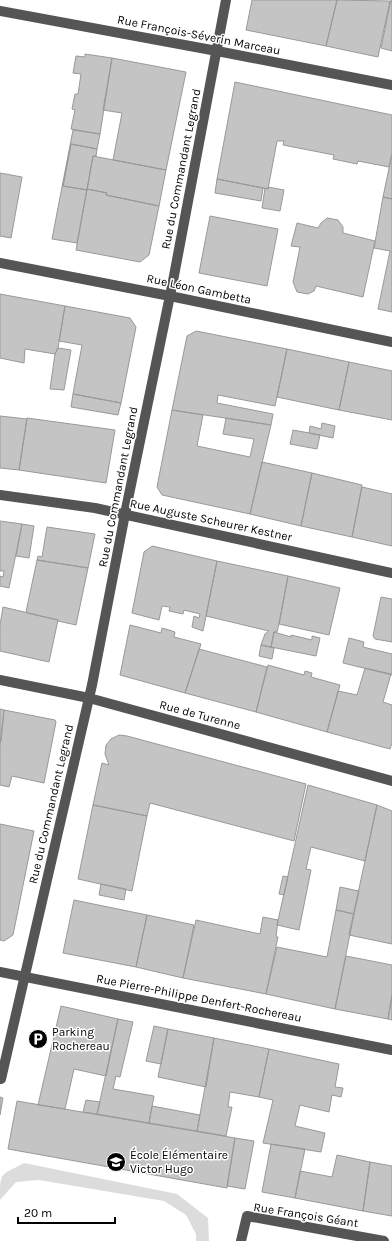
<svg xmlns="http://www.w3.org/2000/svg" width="392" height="1241" font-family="Karla,sans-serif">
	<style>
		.green { fill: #dcdcdc }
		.building { fill: #c4c4c4; stroke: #999 }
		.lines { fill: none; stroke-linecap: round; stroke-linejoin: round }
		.minor { stroke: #555; stroke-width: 10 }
		.labels { text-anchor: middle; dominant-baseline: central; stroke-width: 3; stroke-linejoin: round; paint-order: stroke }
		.street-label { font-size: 12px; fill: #000; stroke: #fff }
		.poi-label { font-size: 12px; fill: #000; stroke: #fff; text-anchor: start }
	</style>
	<rect width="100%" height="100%" fill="#fff"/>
	<path class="green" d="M24,1163L177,1194L208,1218L209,1241H196V1234L186,1215L164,1201L39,1180L16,1182L0,1200C0,1171 0,1176 24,1163Z"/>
	<path class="building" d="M252,0H337L326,46L246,30Z
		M337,0L390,1L378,57L326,46Z
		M391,0H392V51L381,48Z
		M85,54L112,58L100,134L71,129L75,110L72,109L75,94H78L81,74L73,73L76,56L85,57Z
		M112,58L186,72L166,170L113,160L122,113L103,110Z
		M235,82L392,115V154L389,167L358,161L357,164L333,159L334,155L283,145L284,141H277L268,189L217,179Z
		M73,130L100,134L97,149L71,144L63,186L87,190L77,243L52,239Z
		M71,144L97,149L96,156H93L87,190L63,186Z
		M392,154V199L383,197Z
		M93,156L166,170L159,206L106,195L107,193L87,189Z
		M0,173L22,177L11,238L0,236Z
		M217,179L263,188L261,201L215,193Z
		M268,187L284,190L280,211L262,208L265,188L268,189Z
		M87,189L107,193L106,195L159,206L149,255L140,262L76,250Z
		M383,197L392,199V312L378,309L390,251L374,248Z
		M210,216L278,229L267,286L199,273Z
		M327,218L338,220L343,227V233L375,241L363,297L316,286L314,291L308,294L297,292L293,282L300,247L291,246L297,223L318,228L321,223Z
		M0,294L65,306L58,348L55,354L25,349L24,363L0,358Z
		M65,306L130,318L136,327L121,403L73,394L82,345L59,341Z
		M196,331L287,349L275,406L218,395L217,403L273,414L271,425L172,410L187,336Z
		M58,348L71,350L64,390L50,389L55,354Z
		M287,349L349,362L339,410L277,397Z
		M349,362L392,371V420L339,410Z
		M73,394L121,403L118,415L71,407Z
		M172,410L203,415L197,446L250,457L254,439L223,434L226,418L271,425L250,514L162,495L157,487Z
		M0,416L27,419L19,470L0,468Z
		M27,418L115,430L106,483L19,470Z
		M322,423L335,426L333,438L309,433L310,426L321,429Z
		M293,430L320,435L317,449L290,444Z
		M262,462L312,473L301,526L250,514Z
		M312,473L362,485L352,537L301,526Z
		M362,487L392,494V546L352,537Z
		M0,521L22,524L9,588L0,586V576L3,577L4,571H0Z
		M22,524L34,526L29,558L16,556Z
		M47,527L95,534L88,568L37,560L38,556L42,557Z
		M152,546L217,561L203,631L192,627L194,616L199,618L200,614L184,610L183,614L169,611L170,607L162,606L159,620L132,613L144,552Z
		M37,560L88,568L76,625L58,621V620L27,613L26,612Z
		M217,561L288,576L279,624L277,632H274L271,647L261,645L265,634L269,631L206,616Z
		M288,576L340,588L329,635L279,624Z
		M381,597L392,599V642L375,639L373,636Z
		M3,607L58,620L49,662L0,651V625Z
		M130,625L161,633L162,628L169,630L175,632L174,637L201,644L185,693L120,675Z
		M274,632L291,637V635L312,640V636L320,638L316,656L271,647Z
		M349,638L364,642L363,647L392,654V675L343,663Z
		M261,645L274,648L272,659L259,656Z
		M199,649L267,667L256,712L185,693Z
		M268,665L304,675L305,671L312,673L311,677L340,685L327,732L256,712Z
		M365,668L391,674L383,702L392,705V743L390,749L327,732L338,691L357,695Z
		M0,709L4,710L1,741L0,740Z
		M4,710L55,720L56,722L44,783L12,776L9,787L0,785V746Z
		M119,735L127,736L306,784L294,841L150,803L147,816L93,805L102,763L109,765L105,754L106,745L111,739Z
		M308,785L377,805L365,861L311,847L306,869L311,870L299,930L277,925Z
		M93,805L147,816L132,891L78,879Z
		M377,805L392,811V944L349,935Z
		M0,824L34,831L13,935L4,941L0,940Z
		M283,876L288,877L284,895L279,894Z
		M101,884L126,889L124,900L99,895Z
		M340,887L359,891L354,914L336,910Z
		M74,900L147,915L136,967L63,953Z
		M336,910L354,914L335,1009L266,994L277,947L327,957Z
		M147,915L194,925L183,978L136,967Z
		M263,917L278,920L276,937H278L266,994L183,978L196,920L260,934Z
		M346,956L392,965V995L388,1019L335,1009Z
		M392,995V1020L388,1019Z
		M61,1006L118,1019L106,1076L74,1069L65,1109L38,1105Z
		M118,1019L133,1022L120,1077L116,1076L113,1089L154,1096L149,1123L97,1114Z
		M154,1026L168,1029L161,1064L146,1061Z
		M168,1029L214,1038L206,1087L158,1077Z
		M214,1038L269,1049L259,1097L230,1092L228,1107H232L226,1136L197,1131Z
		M269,1049L339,1064L335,1087L343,1088L341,1097L332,1095L329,1112L300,1105L295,1126L325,1133L321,1152L263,1143L273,1100L259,1097Z
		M0,1097L3,1098L0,1115Z
		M86,1100L100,1102L97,1114L83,1112Z
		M17,1101L235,1138L227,1188L8,1149Z
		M152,1106L200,1115L197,1131L149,1123Z
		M235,1138L254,1141L245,1189L227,1186Z
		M271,1144L305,1149L295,1198L262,1192Z
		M337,1155L370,1162L363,1211L295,1198L300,1171L332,1177Z
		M370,1162L392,1166V1216L363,1211Z"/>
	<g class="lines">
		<path class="minor" d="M0,11L217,51L392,85
			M0,263L170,296L392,342
			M0,495L95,508L392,573
			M0,680L89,698L392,781
			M0,972L392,1050
			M1,1079L92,685L125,514L173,281L226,0
			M241,1241L247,1216L384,1241"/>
	</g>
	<defs>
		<symbol id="parking-disc" viewBox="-11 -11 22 22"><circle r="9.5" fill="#000" stroke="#fff"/><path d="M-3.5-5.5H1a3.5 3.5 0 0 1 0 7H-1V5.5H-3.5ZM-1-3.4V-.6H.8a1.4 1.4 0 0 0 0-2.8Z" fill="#fff"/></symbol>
		<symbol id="school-disc" viewBox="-11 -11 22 22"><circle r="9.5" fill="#000" stroke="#fff"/><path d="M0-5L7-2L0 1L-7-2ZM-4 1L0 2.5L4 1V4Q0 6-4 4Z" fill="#fff"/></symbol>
	</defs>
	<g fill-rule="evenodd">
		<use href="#parking-disc" x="27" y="1028" width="22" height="22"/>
		<use href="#school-disc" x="105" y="1151" width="22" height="22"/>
	</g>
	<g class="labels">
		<g class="street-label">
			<text transform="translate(199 35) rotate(11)">Rue François-Séverin Marceau</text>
			<text transform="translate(181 169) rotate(-79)">Rue du Commandant Legrand</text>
			<text transform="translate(199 289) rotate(12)">Rue Léon Gambetta</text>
			<text transform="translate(118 487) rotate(-79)">Rue du Commandant Legrand</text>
			<text transform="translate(211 520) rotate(12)">Rue Auguste Scheurer Kestner</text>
			<text transform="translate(200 715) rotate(15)">Rue de Turenne</text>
			<text transform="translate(51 804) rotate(-77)">Rue du Commandant Legrand</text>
			<text transform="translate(199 998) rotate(11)">Rue Pierre-Philippe Denfert-Rochereau</text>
			<text transform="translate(306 1215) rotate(9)">Rue François Géant</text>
		</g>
		<g class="poi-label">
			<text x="52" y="1032">Parking<tspan x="52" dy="14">Rochereau</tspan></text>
			<text x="130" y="1155">École Élémentaire<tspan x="130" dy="14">Victor Hugo</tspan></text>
		</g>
	</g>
	<path d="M18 1217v6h97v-6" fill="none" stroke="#000000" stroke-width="2"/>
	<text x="24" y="1217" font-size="12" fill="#000000" stroke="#ffffff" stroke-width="3" paint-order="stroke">20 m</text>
</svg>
